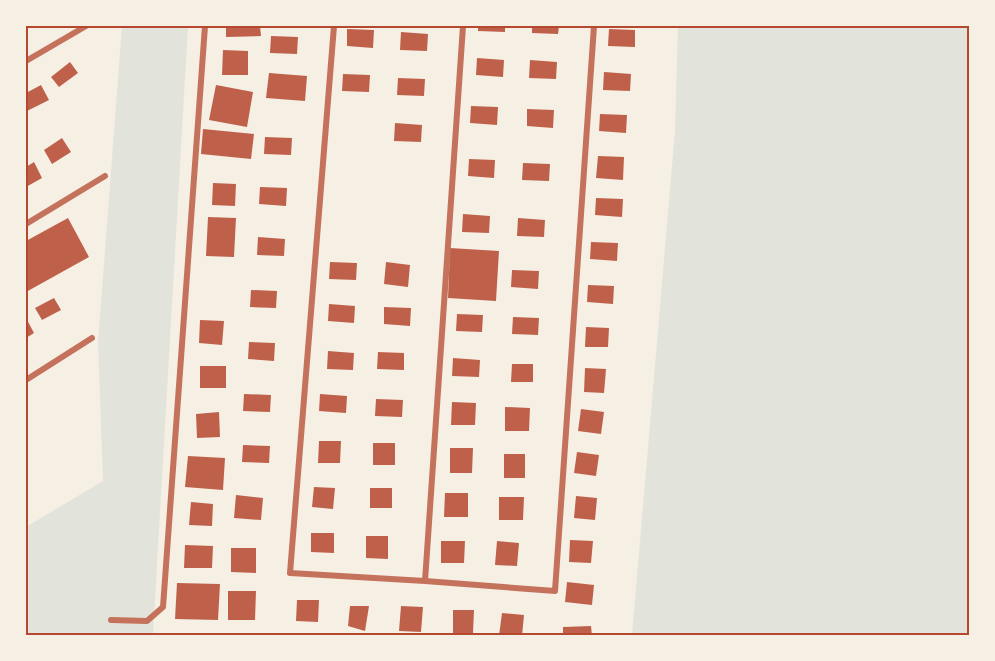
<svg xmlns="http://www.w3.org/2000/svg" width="995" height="661" font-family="'Fira Sans',sans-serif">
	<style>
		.green { fill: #e2e4dc }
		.building { fill: #bf614a }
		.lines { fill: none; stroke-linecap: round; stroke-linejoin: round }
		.minor { stroke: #c5725c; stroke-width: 6 }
		.neatline { fill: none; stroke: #b5482f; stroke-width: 2 }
	</style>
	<rect width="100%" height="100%" fill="#f6efe4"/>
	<path class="green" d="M122,26H188L153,635H26V527L103,481L98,343Z
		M678,26H969V635H632L675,131Z"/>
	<path class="building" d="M226,26H260L261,36L226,37Z
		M478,26H505V32L478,31Z
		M532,26H559L558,34L532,33Z
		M347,29L374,30L373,48L347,46Z
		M609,29L635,30V47L608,46Z
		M401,32L428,34L427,51L400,50Z
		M271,36L298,37L297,54L270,53Z
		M223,50L248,51V75H222Z
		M477,58L504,60L503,77L476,75Z
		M530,60L557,62L556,79L529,78Z
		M70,62L78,73L59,87L51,77Z
		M604,72L631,74L630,91L603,90Z
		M269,73L307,76L305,101L266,98Z
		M343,74L370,75L369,92L342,91Z
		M398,78L425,79L424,96L397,95Z
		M41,85L49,100L27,111L26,93Z
		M216,85L253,92L247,127L209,120Z
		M471,106L498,107L497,125L470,123Z
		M527,109L554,110L553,128L527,126Z
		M600,114L627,115L626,133L599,131Z
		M395,123L422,125L421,142L394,141Z
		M203,129L254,134L251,159L201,154Z
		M265,137L292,138L291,155L264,154Z
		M62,138L71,152L52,164L44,150Z
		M598,156L624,157L623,180L596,178Z
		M469,159L495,160L494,178L468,176Z
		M34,162L42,178L26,187V167Z
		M523,163L550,164L549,181L522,180Z
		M213,183L236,184L235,206L212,205Z
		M260,187L287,188L286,206L259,204Z
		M596,198L623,199L622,217L595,215Z
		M463,214L490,216L489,233L462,232Z
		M208,217L236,218L234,257L206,256Z
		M68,218L89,257L26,292V241Z
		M518,218L545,220L544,237L517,236Z
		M258,237L285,239L284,256L257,255Z
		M591,242L618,243L617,261L590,259Z
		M450,248L499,251L496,301L448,298Z
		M330,262L357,263L356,280L329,279Z
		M386,262L410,265L408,287L384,284Z
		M512,270L539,271L538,289L511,287Z
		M588,285L614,286L613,304L587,302Z
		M251,290L277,291L276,308L250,307Z
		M54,298L61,310L42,320L35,308Z
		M329,304L355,306L354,323L328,321Z
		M384,307L411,308L410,326L384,324Z
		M457,314L483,315L482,332L456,331Z
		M513,317L539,318L538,335L512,334Z
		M26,318L34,333L26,338Z
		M200,320L224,321L222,345L199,343Z
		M586,327L609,328L608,347H585Z
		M249,342L275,343L274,361L248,359Z
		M328,351L354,353L353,370L327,369Z
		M378,352L404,353V370L377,369Z
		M453,358L480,360L479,377L452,376Z
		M512,364H533V382H511Z
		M200,366H226V388H200Z
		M585,368L606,369L604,393L584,392Z
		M244,394L271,395L270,412L243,411Z
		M320,394L347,396L346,413L319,411Z
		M376,399L403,400L402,417L375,416Z
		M452,402L476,403L475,425H451Z
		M505,407L530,408L529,431H505Z
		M581,409L604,412L601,434L578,431Z
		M219,412L220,437L197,438L196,414Z
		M319,441H341L340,463H318Z
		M373,443H395V465H373Z
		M243,445L270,446L269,463L242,462Z
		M450,448H473L472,473H450Z
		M577,452L599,455L596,476L574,473Z
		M504,454H525V478H504Z
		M188,456L225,458L223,490L185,487Z
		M314,487L335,488L333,509L312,507Z
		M370,488H392V508H370Z
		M445,493H468V517H444Z
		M236,495L263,498L261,520L234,518Z
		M576,496L597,498L595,520L574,518Z
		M499,497H524L523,520H499Z
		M191,502L213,504L212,526L189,525Z
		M311,533H334V553L311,552Z
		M366,536H388V559L366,558Z
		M570,540L593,541L591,563L569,562Z
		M441,541H465L464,563H441Z
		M497,541L519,543L517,566L495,565Z
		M185,545L213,546L212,568H184Z
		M231,548H256V573L231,572Z
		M567,582L594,585L592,605L565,602Z
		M177,583L220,584L218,620L175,619Z
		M228,591H256L255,620H228Z
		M297,600H319L318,622L296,621Z
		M350,606H369L365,631L348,626Z
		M401,606L423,607L421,632L399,631Z
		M453,610H474L473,633H453Z
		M502,613L524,615L522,636H499Z
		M591,626L592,636H563V627Z"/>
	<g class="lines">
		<path class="minor" d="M334,26L290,573L425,581L555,591L594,26
			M26,61L86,26
			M26,224L105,176
			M26,380L92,338
			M425,581L463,26
			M111,620L147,621L163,607L205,26"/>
	</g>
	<rect width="995" height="661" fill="none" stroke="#f6efe4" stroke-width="54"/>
	<rect x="27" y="27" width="941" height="607" class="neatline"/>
</svg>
